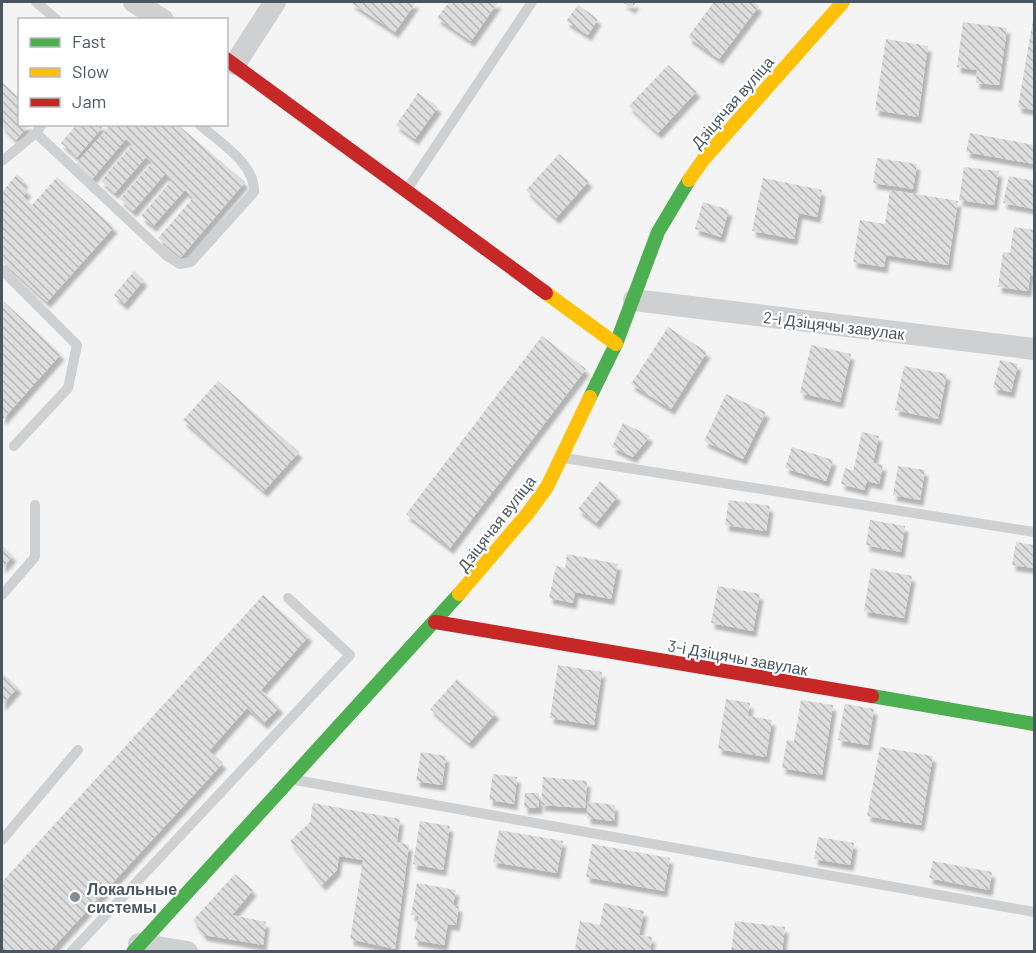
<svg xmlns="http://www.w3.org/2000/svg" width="1036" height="953" font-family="Barlow,sans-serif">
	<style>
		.building { fill: url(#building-back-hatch); filter: url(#shadow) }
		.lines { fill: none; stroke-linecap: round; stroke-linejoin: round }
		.lane { stroke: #ced0d2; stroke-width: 10 }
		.street { stroke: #ced0d2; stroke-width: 22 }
		.fast { stroke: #4caf50; stroke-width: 14 }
		.slow { stroke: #ffc107; stroke-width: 14 }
		.jam { stroke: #c62828; stroke-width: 14 }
		.poi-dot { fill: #868d94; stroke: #fff; stroke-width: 2 }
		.labels { text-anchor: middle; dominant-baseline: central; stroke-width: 4.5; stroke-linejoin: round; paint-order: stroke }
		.street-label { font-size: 16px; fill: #4a5661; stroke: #fff }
		.poi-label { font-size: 16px; font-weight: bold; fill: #4a5661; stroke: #fff; text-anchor: start }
	</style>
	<defs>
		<pattern id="building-back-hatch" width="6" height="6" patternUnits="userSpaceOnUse" patternTransform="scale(1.5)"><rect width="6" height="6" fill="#ddddde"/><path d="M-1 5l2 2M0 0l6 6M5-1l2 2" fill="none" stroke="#b5b6b7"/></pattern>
		<filter id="shadow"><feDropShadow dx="3.5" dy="6" stdDeviation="1.5" flood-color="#0004"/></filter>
	</defs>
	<rect width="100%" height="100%" fill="#f4f4f4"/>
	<path class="building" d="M350,2H416L395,32Z
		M449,2H498L471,41L437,18Z
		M622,2H636L632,8Z
		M714,2H753L759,6L719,59L688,37Z
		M578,5L598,19L588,35L566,21Z
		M1033,20L1034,21V110L1018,107Z
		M963,22L1007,28L999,85L976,83L977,70L957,67Z
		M886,39L928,46L918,117L875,110Z
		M668,65L697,91L658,133L629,106Z
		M2,82L20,99V124H30L16,140L2,126Z
		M418,93L438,107L415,139L396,125Z
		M77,124H105L77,157L61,143Z
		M111,124H177L245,182L181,257L158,238L193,198L185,190L153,226L141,216L172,180L165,174L133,211L120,199L152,163L146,157L115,193L101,181L132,145L126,139L92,179L76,164Z
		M970,133L1034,145V164L966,152Z
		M559,154L589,181L556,218L526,190Z
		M877,158L917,164L913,189L873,183Z
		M964,167L999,171L994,205L959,200Z
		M17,174L25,181L21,185L28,191L23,196L32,205L57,177L114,227L47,302L2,261V192Z
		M1009,176L1034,181V209L1003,203Z
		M763,178L822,190L817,217L799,213L794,239L752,231Z
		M890,190L958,201L948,265L886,255L884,267L853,262L860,220L885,224Z
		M703,202L729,210L721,237L695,229Z
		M1014,227L1034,230V276L1030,275L1028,291L998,287L1003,252L1010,253Z
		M134,271L144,280L124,304L114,295Z
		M2,300L61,354L2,420Z
		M668,327L707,352L671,409L631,384Z
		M542,336L586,369L450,548L406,514Z
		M811,345L851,354L840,402L800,393Z
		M1000,360L1018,364L1011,392L993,388Z
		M904,366L947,374L938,419L895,410Z
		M218,381L299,452L264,491L183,420Z
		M726,394L766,412L743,459L704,441Z
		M623,423L650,436L633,457L612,447Z
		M862,432L879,436L873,463L883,465L879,484L867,481L864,490L841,484L845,468L853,471Z
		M792,447L833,460L826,481L785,468Z
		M898,466L925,470L920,500L893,495Z
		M600,481L618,496L596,523L578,509Z
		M729,500L770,506L766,531L725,525Z
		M870,520L905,526L901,552L866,545Z
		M1016,542L1034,545V568L1012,565Z
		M2,545L13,556L2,568Z
		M567,554L618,564L611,599L575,592L573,603L549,598L556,566L565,568Z
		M871,568L912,576L904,618L864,611Z
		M718,586L760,594L753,631L711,623Z
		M263,595L309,636L261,690L280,707L264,723L247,708L209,751L223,763L49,952H2V882Z
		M558,665L602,672L594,725L550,718Z
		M2,673L18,687L2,705Z
		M457,679L496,713L469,743L430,709Z
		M726,699L750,703L748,716L772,720L766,757L718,749Z
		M801,700L833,705L822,775L782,768L787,740L794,741Z
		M845,704L874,709L868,745L838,740Z
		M880,747L933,756L921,825L867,816Z
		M421,752L446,756L442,785L416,781Z
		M493,774L517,777L514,804L489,800Z
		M543,777L587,781L585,808L541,805Z
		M525,793H539V808H524Z
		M588,802L615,805L614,821L587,818Z
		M313,803L400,819L397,842L409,845L395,949L350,939L363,860L339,856L337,870L322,885L290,841L310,822Z
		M420,821L450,826L443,870L413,864Z
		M499,830L563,841L557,873L493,862Z
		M818,837L854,843L850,865L814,859Z
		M592,844L670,858L664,891L586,877Z
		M933,861L992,872L989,890L929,878Z
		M235,874L253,890L232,915L266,922L263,945L204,935L193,920Z
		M417,883L456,890L453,905L459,906L456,925L448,924L444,945L414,940L419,916L411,915Z
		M604,903L644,911L639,935L652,937L650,952H586L575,949L580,921L600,925Z
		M735,921L785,927L782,952H731Z"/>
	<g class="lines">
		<path class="lane" d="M36,2L57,20
			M36,133L167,256L180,264L191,262L254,192C255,163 219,142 199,124
			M2,161L36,133L42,124
			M408,188L532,2
			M2,270L77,345L68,388L14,446
			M564,458L1034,532
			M2,595L35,557V505
			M295,780L1034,912
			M2,840L78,750
			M71,952L350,655L288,598"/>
		<path class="street" d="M134,2L163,20
			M235,64L275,2
			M634,300L1034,349
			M139,944L187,952"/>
		<path class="fast" d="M590,397L616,344L658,232L689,180
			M872,696L1034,724
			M133,952L459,594"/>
		<path class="slow" d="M689,180L703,160L843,2
			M546,293L616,344
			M459,594L528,513L547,487L590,397"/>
		<path class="jam" d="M226,59L546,293
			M435,622L872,696"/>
	</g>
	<circle class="poi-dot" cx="75" cy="897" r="6"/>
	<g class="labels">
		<g class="street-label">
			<text transform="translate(732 102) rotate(-49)">Дзіцячая вуліца</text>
			<text transform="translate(834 325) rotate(7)">2-і Дзіцячы завулак</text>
			<text transform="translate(496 523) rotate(-52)">Дзіцячая вуліца</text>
			<text transform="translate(738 657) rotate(10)">3-і Дзіцячы завулак</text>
		</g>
		<g class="poi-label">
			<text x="87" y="888">Локальные<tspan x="87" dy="18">системы</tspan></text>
		</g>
	</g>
	<rect width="1036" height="953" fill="none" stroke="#4a5661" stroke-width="6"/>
	<rect x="18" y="18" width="210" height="108" fill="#ffffff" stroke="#b7bbc0" stroke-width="1.5"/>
	<rect x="30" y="38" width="30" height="9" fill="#4caf50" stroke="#b7bbc0" stroke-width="1.5"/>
	<text x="72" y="48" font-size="18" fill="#4a5661">Fast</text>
	<rect x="30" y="68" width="30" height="9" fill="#ffc107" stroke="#b7bbc0" stroke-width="1.5"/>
	<text x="72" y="78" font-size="18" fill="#4a5661">Slow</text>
	<rect x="30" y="98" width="30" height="9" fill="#c62828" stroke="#b7bbc0" stroke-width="1.5"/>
	<text x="72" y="108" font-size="18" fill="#4a5661">Jam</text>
</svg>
